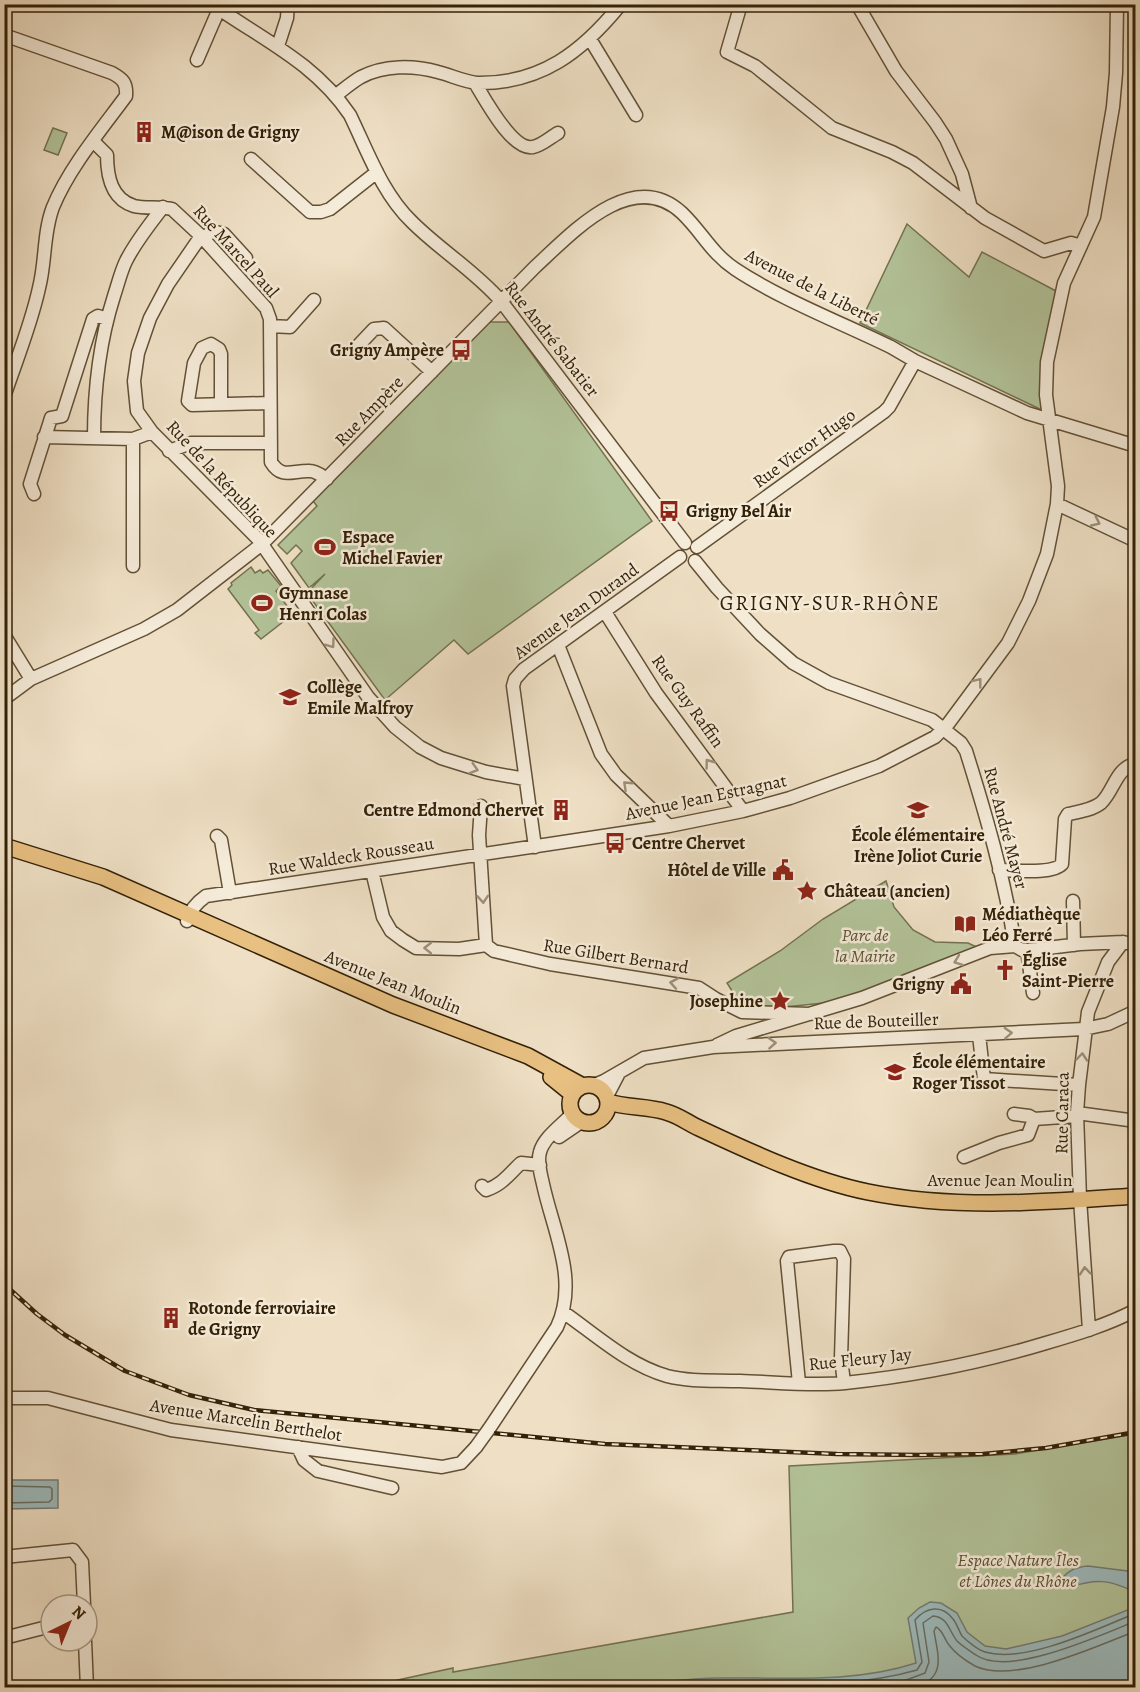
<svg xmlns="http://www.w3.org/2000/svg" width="1140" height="1692" font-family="Alegreya,serif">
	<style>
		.green { fill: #b3c399; stroke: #737250; stroke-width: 1.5 }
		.water { fill: #9dbbbe; stroke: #737d75; stroke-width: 1.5 }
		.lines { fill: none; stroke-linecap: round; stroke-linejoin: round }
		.shore { stroke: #686e62; stroke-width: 1.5 }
		.minor-casing { stroke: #625136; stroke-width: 15 }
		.major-casing { stroke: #332107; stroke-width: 18 }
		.minor { stroke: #f5ebd9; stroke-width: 12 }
		.major { stroke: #e8c082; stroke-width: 15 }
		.rail-casing { stroke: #332107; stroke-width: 4.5 }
		.rail { stroke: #f5ebd9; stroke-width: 2; stroke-dasharray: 7; stroke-linecap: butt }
		.minor-bridge-casing { stroke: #625136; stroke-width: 15; stroke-linecap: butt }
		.minor-bridge { stroke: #f5ebd9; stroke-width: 12 }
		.oneway { stroke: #9e907a }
		.labels { text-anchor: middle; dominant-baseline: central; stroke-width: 5; stroke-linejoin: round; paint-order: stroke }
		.poi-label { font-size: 18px; font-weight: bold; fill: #332107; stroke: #f5ebd9; text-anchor: start }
		.street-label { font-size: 18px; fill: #332107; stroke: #f5ebd9 }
		.park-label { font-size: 18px; font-style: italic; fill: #595233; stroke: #f5ebd9 }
		.quarter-label { font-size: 21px; letter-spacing: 1.5px; fill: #332107; stroke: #f5ebd9 }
	</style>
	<rect width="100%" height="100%" fill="#efe0c5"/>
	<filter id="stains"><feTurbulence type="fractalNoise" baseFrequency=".00333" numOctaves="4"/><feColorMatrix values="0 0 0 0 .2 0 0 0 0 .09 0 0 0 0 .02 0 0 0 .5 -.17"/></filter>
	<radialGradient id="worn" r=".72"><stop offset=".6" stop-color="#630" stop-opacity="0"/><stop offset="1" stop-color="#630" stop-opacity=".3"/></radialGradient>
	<path class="green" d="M53,128L67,133L58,155L44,150Z
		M907,224L969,277L982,252L1056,291L1044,411L860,323Z
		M489,322H509L652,521L468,654L454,640L385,700L307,593L325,574L309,588L291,563L302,551L296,545L287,554L278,545L317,506L313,501Z
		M251,567L255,573L260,570L263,573L268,570L281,586L276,591L293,614L261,639L255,633L259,630L228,589L232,585L231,583Z
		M886,881L894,907L913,930L935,942L968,943L981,949L843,1001L775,1008L741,1005L727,983L780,951L823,919Z
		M1135,1434V1687L361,1688L453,1668V1672L793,1612L789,1466L1015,1454Z"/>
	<path class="water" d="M5,1480H58V1508L5,1509Z
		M1088,1566L1135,1572V1592C1110,1580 1097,1578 1070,1587L1060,1583C1065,1571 1075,1567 1088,1566Z
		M930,1602L941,1603L957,1613L967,1632L985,1646L1006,1649L1062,1636L1135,1607V1687H611C646,1684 681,1679 716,1678C782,1677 852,1684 916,1663L908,1618L919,1608Z"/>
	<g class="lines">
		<path class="shore" d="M4,1486L50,1487L52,1489V1499L49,1502L4,1503
			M679,1688C759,1681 840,1692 917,1670L922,1662L915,1620C926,1607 942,1604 953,1619C957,1624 959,1631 962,1636C967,1641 978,1650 985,1652C1025,1664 1097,1629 1136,1613
			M868,1688L901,1682L925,1673L929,1662L923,1623L933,1616C948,1617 949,1631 957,1641C962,1646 970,1651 976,1655C1008,1678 1101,1635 1136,1621
			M914,1688C947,1678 938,1656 934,1631L936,1627C943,1630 944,1639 949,1645C955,1653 966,1661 975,1666C1014,1685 1097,1646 1136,1631"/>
		<defs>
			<path id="minor" d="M212,4C263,40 314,62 350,115C368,152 382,193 412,222C440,250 475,271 501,301L685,543
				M741,4L727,52L755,66L832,128L892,152L913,163L985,218L1044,251L1071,243L1081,246
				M857,4L896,71L935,122L946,139L962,174L971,208
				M4,35L112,73C123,79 127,83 126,96C101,130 69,168 53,207C43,233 46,261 39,288C31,325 16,361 4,397
				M590,39L636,115
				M278,46L287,18L288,4
				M197,60L219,9
				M475,83C485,99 512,151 533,147C541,146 551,137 558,133
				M335,96C343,90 352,82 361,77C384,65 413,65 438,72C450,75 465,82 477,83C541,84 582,52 621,4
				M94,142L107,155C107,176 111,199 134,206C145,209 160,206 172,209L201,236L266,308L270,319L271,462C282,480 293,470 310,471C316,471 322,476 327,479
				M251,159L310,212H321L330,209L377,172
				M201,236L168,284L150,318L138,353L134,381L137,411L152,432L259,540L368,697L395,727L420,747L441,758L486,772L525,779
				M203,239L212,231L224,234L246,258
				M270,326L290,327L314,300
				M355,349L374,329L384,328L432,372
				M221,404V354L219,349L211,344L202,348L194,363L188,401L192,405L270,403
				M44,437L133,439L152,432
				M94,438C94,389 99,343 114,296C118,284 121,271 126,261C136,241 150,224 163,207
				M169,451L191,443H271
				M34,494L30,484L51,418L62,416L93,319L98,316L107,319
				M1057,504L1136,541
				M697,547L884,412L889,407L915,361
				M695,561L717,588L760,634L793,663L829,683L932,720L961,743L966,751C986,815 1005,880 1015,946
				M133,566V439
				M605,612L656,693L743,811
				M4,635L31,679
				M558,645L601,754L616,775L669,826
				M4,699L31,679L144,629L177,610L262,544L535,267C571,234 632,166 682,213C702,232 711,253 735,269C780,299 842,323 891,347L915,361L1027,413L1136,446
				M481,806L479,835L486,945
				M217,836L221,840L230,893
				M535,847L513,686L515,679L524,669L680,557
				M999,870C1014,870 1052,875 1062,864L1065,819L1068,814C1078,812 1092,810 1101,803C1114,791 1116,767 1136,764
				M372,871L383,917L391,931L403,940L416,948L459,949L486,945L494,951L550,964L699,988L716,999L742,1012L810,1014
				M1073,901L1074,945
				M187,921C190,910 196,903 206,896L669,826L743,811L790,798L879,766L935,737L948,724L1008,643L1029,601L1047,554L1057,504L1058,486L1046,395L1047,362L1064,283L1094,217L1113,107L1116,73L1117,4
				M1027,950L1033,993
				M979,1035L984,1079L1079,1085
				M717,1045L736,1036L862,998L990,948L1015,946L1022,950H1031L1080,944L1123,942L1136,945
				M594,1085L604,1081L644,1058L713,1047L1084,1029L1108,1024L1136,1011
				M607,1096L619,1073
				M1077,1113L1136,1121
				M1014,1114L1029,1116L1034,1119
				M559,1137L581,1122
				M964,1157L999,1143L1028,1135L1034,1119L1077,1116
				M482,1186L486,1190C502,1185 509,1174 521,1163L540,1165
				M563,1312C596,1335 628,1365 667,1376C691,1382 715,1380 740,1381C774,1382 810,1386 845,1383C913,1376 980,1363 1046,1343C1077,1334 1107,1325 1136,1310
				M1089,1330L1080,1199L1077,1113L1079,1085L1088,1012L1108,962L1123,942
				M799,1383L787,1261L789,1257L834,1251H840L844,1259L841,1358L844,1383
				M4,1398H48L171,1430L442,1467L461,1463L476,1447
				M489,1429L557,1327C579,1280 553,1231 543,1184C541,1175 537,1162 540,1152C544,1137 562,1125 572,1114
				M298,1447L304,1460L318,1471L392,1488
				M4,1557L73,1550L82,1562L84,1605
				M4,1638L51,1626
				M85,1641L87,1688"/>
			<path id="major" d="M4,846L103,877L393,1005L528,1056L581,1085
				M551,1077L572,1094
				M570 1104a19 19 0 1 1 38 0a19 19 0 1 1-38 0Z
				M608,1102C627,1108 648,1106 666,1112C678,1115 688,1123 699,1128C750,1152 813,1181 868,1192C957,1210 1046,1202 1136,1196"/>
		</defs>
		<use href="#minor" class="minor-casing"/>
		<use href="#major" class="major-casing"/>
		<use href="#minor" class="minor"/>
		<use href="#major" class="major"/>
		<defs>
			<path id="rail" d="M4,1284L37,1314L65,1335L125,1371L189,1395L254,1410L605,1444L837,1454L919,1455L983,1454L1046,1448L1136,1432"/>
		</defs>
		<use href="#rail" class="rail-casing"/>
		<use href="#rail" class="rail"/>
		<defs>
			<path id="minor-bridge" d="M476,1447L489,1429"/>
		</defs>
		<use href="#minor-bridge" class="minor-bridge-casing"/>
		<use href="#minor-bridge" class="minor-bridge"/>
	</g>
	<defs><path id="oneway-chevron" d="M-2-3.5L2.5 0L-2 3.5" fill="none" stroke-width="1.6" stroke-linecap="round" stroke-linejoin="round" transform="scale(1.5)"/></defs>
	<g class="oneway">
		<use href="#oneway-chevron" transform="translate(1096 522) rotate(25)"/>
		<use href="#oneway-chevron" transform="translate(331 644) rotate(54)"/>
		<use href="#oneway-chevron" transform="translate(978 682) rotate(-52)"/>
		<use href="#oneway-chevron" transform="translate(709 763) rotate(-127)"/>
		<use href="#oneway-chevron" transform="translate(474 769) rotate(17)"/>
		<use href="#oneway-chevron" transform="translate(627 785) rotate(-137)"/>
		<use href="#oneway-chevron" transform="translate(483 899) rotate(86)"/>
		<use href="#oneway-chevron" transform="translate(428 948) rotate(-179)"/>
		<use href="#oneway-chevron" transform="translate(958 961) rotate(160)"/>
		<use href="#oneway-chevron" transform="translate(674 983) rotate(-170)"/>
		<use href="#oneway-chevron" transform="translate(1008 1033) rotate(-3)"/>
		<use href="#oneway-chevron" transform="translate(772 1043) rotate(-4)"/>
		<use href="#oneway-chevron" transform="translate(1082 1057) rotate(-85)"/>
		<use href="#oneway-chevron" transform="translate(1085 1271) rotate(-95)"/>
	</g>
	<defs>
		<symbol id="building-bare" viewBox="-9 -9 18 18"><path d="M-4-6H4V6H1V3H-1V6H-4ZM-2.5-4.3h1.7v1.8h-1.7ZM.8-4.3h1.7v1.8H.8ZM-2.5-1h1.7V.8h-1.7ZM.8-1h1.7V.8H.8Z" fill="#8f2418" stroke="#f5ebd9" stroke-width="2.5" paint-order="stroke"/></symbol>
		<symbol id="bus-bare" viewBox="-9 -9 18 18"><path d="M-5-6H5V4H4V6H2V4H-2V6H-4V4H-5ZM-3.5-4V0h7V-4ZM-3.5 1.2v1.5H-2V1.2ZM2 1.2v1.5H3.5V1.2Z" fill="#8f2418" stroke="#f5ebd9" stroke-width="2.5" paint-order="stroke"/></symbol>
		<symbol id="stadium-bare" viewBox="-9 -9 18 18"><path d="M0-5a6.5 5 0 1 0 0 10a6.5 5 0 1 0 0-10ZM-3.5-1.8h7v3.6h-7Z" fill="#8f2418" stroke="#f5ebd9" stroke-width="2.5" paint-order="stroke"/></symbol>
		<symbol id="school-bare" viewBox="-9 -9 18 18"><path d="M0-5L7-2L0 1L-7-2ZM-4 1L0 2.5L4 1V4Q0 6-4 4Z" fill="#8f2418" stroke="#f5ebd9" stroke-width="2.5" paint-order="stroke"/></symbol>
		<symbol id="civic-bare" viewBox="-9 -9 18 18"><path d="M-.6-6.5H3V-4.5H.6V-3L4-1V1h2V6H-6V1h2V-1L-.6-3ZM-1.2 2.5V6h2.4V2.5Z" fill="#8f2418" stroke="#f5ebd9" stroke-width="2.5" paint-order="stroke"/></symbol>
		<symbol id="sight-bare" viewBox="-9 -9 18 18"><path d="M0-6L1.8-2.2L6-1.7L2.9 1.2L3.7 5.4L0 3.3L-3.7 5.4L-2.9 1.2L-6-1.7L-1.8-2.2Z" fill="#8f2418" stroke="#f5ebd9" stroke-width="2.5" paint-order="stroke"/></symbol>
		<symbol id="library-bare" viewBox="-9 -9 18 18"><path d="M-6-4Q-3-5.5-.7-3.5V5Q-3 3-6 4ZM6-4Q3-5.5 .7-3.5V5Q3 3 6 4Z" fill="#8f2418" stroke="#f5ebd9" stroke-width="2.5" paint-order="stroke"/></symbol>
		<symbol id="church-bare" viewBox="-9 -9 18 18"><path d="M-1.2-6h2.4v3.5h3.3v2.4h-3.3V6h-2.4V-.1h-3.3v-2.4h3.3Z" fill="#8f2418" stroke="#f5ebd9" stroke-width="2.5" paint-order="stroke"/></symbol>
	</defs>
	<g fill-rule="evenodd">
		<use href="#building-bare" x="129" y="117" width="30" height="30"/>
		<use href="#bus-bare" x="446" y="335" width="30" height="30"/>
		<use href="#bus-bare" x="654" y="496" width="30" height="30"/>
		<use href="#stadium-bare" x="310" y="532" width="30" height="30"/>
		<use href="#stadium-bare" x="247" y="588" width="30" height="30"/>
		<use href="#school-bare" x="275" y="682" width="30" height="30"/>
		<use href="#building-bare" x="546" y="795" width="30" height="30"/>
		<use href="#school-bare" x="903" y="795" width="30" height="30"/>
		<use href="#bus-bare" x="600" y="828" width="30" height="30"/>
		<use href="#civic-bare" x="768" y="855" width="30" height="30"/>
		<use href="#sight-bare" x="792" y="876" width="30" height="30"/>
		<use href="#library-bare" x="950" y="909" width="30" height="30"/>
		<use href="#church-bare" x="990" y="955" width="30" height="30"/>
		<use href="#civic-bare" x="946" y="969" width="30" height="30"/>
		<use href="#sight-bare" x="765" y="986" width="30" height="30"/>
		<use href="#school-bare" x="880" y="1057" width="30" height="30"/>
		<use href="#building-bare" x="156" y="1303" width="30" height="30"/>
	</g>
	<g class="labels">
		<g class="poi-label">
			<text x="161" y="132">M@ison de Grigny</text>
			<text x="444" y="350" text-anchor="end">Grigny Ampère</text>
			<text x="686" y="511">Grigny Bel Air</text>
			<text x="342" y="537">Espace<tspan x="342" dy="21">Michel Favier</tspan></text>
			<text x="279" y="593">Gymnase<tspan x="279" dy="21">Henri Colas</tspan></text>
			<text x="307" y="687">Collège<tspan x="307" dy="21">Emile Malfroy</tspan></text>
			<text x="544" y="810" text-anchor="end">Centre Edmond Chervet</text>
			<text x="918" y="835" text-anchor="middle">École élémentaire<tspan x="918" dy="21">Irène Joliot Curie</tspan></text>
			<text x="632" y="843">Centre Chervet</text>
			<text x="766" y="870" text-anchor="end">Hôtel de Ville</text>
			<text x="824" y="891">Château (ancien)</text>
			<text x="982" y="914">Médiathèque<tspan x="982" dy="21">Léo Ferré</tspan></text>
			<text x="1022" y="960">Église<tspan x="1022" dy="21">Saint-Pierre</tspan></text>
			<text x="944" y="984" text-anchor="end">Grigny</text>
			<text x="763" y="1001" text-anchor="end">Josephine</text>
			<text x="912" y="1062">École élémentaire<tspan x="912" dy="21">Roger Tissot</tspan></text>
			<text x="188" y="1308">Rotonde ferroviaire<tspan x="188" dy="21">de Grigny</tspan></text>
		</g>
		<g class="street-label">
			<text transform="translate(236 251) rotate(48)">Rue Marcel Paul</text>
			<text transform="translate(812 287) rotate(27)">Avenue de la Liberté</text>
			<text transform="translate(552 339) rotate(52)">Rue André Sabatier</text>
			<text transform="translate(369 411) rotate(-46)">Rue Ampère</text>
			<text transform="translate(804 448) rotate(-36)">Rue Victor Hugo</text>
			<text transform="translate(222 479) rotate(47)">Rue de la République</text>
			<text transform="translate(576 611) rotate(-36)">Avenue Jean Durand</text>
			<text transform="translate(688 701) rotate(54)">Rue Guy Raffin</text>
			<text transform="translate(706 797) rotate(-12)">Avenue Jean Estragnat</text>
			<text transform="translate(1006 828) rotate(75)">Rue André Mayer</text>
			<text transform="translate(351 856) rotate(-9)">Rue Waldeck Rousseau</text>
			<text transform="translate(616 956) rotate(9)">Rue Gilbert Bernard</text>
			<text transform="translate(393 982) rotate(22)">Avenue Jean Moulin</text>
			<text transform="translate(876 1021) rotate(-2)">Rue de Bouteiller</text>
			<text transform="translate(1062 1113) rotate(-89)">Rue Caraca</text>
			<text x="1000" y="1180">Avenue Jean Moulin</text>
			<text transform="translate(860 1359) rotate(-6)">Rue Fleury Jay</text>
			<text transform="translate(246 1420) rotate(9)">Avenue Marcelin Berthelot</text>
		</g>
		<g class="park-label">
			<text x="865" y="935">Parc de<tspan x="865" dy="21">la Mairie</tspan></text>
			<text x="1018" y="1560">Espace Nature Îles<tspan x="1018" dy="21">et Lônes du Rhône</tspan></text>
		</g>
		<g class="quarter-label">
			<text x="830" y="603">GRIGNY-SUR-RHÔNE</text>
		</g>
	</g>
	<rect width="1140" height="1692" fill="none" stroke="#efe0c5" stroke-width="24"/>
	<rect x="6" y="6" width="1128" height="1680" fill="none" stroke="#332107" stroke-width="3"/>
	<rect x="12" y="12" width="1116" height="1668" fill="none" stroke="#332107" stroke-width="1.5"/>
	<g transform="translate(69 1623) rotate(43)"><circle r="28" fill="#f5ebd9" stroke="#a79a85" stroke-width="1.5"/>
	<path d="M0-4.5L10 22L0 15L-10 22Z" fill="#8f2418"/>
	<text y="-9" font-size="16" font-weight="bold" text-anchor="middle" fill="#332107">N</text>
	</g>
	<rect width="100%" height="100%" filter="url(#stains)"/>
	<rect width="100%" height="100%" fill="url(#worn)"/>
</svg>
